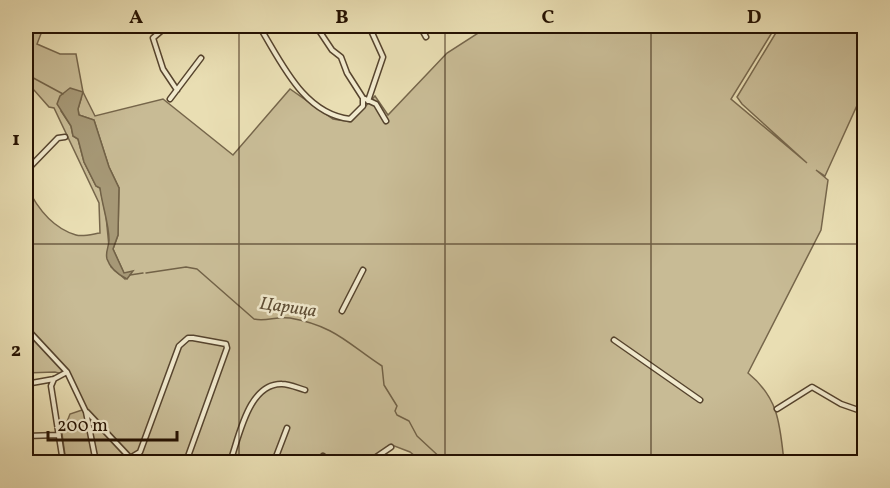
<svg xmlns="http://www.w3.org/2000/svg" width="890" height="488" font-family="Vollkorn,serif">
	<style>
		.green { fill: #c8bb95; stroke: #76664b; stroke-width: 1.5; fill-rule: evenodd }
		.water { fill: #a69876; stroke: #726247; stroke-width: 1.5 }
		.lines { fill: none; stroke-linecap: round; stroke-linejoin: round }
		.stream { stroke: #726247; stroke-width: 1.5 }
		.minor-casing { stroke: #56442e; stroke-width: 7 }
		.minor { stroke: #f1eace; stroke-width: 4 }
		.grid { fill: none; stroke: #251101; stroke-width: 1.5; stroke-opacity: 0.55 }
		.labels { text-anchor: middle; dominant-baseline: central; stroke-width: 5; stroke-linejoin: round; paint-order: stroke }
		.water-label { font-size: 18px; font-style: italic; fill: #5f4e36; stroke: #f1eace }
		.neatline { fill: none; stroke: #251101; stroke-width: 2 }
		.grid-label { font-size: 20px; text-anchor: middle; font-weight: bold; fill: #251101 }
	</style>
	<rect width="100%" height="100%" fill="#e9deb3"/>
	<filter id="stains"><feTurbulence type="fractalNoise" baseFrequency=".00333" numOctaves="4"/><feColorMatrix values="0 0 0 0 .2 0 0 0 0 .09 0 0 0 0 .02 0 0 0 .5 -.17"/></filter>
	<radialGradient id="worn" r=".72"><stop offset=".6" stop-color="#630" stop-opacity="0"/><stop offset="1" stop-color="#630" stop-opacity=".3"/></radialGradient>
	<path class="green" d="M26,26H39L42,31L37,44L60,54H76L83,92L95,116L163,99L233,155L290,89L333,119L351,122L375,96L388,115L447,53L489,26H776L731,99L807,163L742,104L737,97L780,26H864V90L825,176L816,170L828,180L821,230L748,373C779,398 780,425 784,462H422L410,452L392,445L373,462H66L62,434L70,414L85,409L69,376L55,372L26,373V185C36,206 52,228 76,235C83,237 93,234 100,233L99,203L54,108L49,107L34,90L26,86ZM81,99L78,109L79,115L94,120L109,167L119,188L118,235L113,249L124,273H128L125,279L111,267L106,216L100,188L96,186L84,162L78,139L73,136L71,126L61,111Z"/>
	<path class="water" d="M70,88L83,92L78,109L79,115L94,120L109,167L119,188L118,235L113,249L124,273L133,271L127,279C119,275 110,268 107,259C105,252 109,247 109,240C109,224 102,205 100,188L96,186L84,162L78,139L73,136L71,126L57,104L60,96Z"/>
	<g class="lines">
		<path class="stream" d="M26,74L63,94
			M146,273L186,267L197,269L254,319C266,322 276,316 290,318C335,326 347,343 382,366L384,385L397,406L395,411L397,415L409,421L417,436L445,462
			M130,275L143,273"/>
		<defs>
			<path id="minor" d="M167,26L153,38L163,69L177,90
				M259,26C281,61 303,114 350,119L363,106V98
				M316,26L332,50L341,57L347,73L363,98L376,104L386,121
				M420,26L426,37
				M170,99L201,58
				M368,101L383,57L369,26
				M26,171L58,138L65,137
				M342,311L363,270
				M26,328L67,372L86,412L96,462
				M614,340L700,400
				M54,379L51,386L63,462
				M26,384L54,379L67,372
				M777,409L812,387L841,404L864,412
				M87,412L134,462
				M26,436L59,435
				M130,458L140,452L179,346L188,338H193L226,344L227,348L186,462
				M230,462C239,438 248,383 282,384C289,384 298,388 305,390
				M274,462L287,428
				M319,462L323,456
				M369,462L391,447"/>
		</defs>
		<use href="#minor" class="minor-casing"/>
		<use href="#minor" class="minor"/>
	</g>
	<path class="grid" d="M239,26V462M445,26V462M651,26V462M26,244H864"/>
	<g class="labels">
		<g class="water-label">
			<text transform="translate(288 308) rotate(8)">Царица</text>
		</g>
	</g>
	<rect width="890" height="488" fill="none" stroke="#e9deb3" stroke-width="66"/>
	<path d="M48 431v9h129v-9" fill="none" stroke="#251101" stroke-width="3"/>
	<text x="57" y="431" font-size="18" fill="#251101" stroke="#f1eace" stroke-width="4.5" paint-order="stroke">200 m</text>
	<rect x="33" y="33" width="824" height="422" class="neatline"/>
	<g class="grid-label">
		<text x="136" y="23">A</text>
		<text x="342" y="23">B</text>
		<text x="548" y="23">C</text>
		<text x="754" y="23">D</text>
		<text x="16" y="145">1</text>
		<text x="16" y="356">2</text>
	</g>
	<rect width="100%" height="100%" filter="url(#stains)"/>
	<rect width="100%" height="100%" fill="url(#worn)"/>
</svg>
